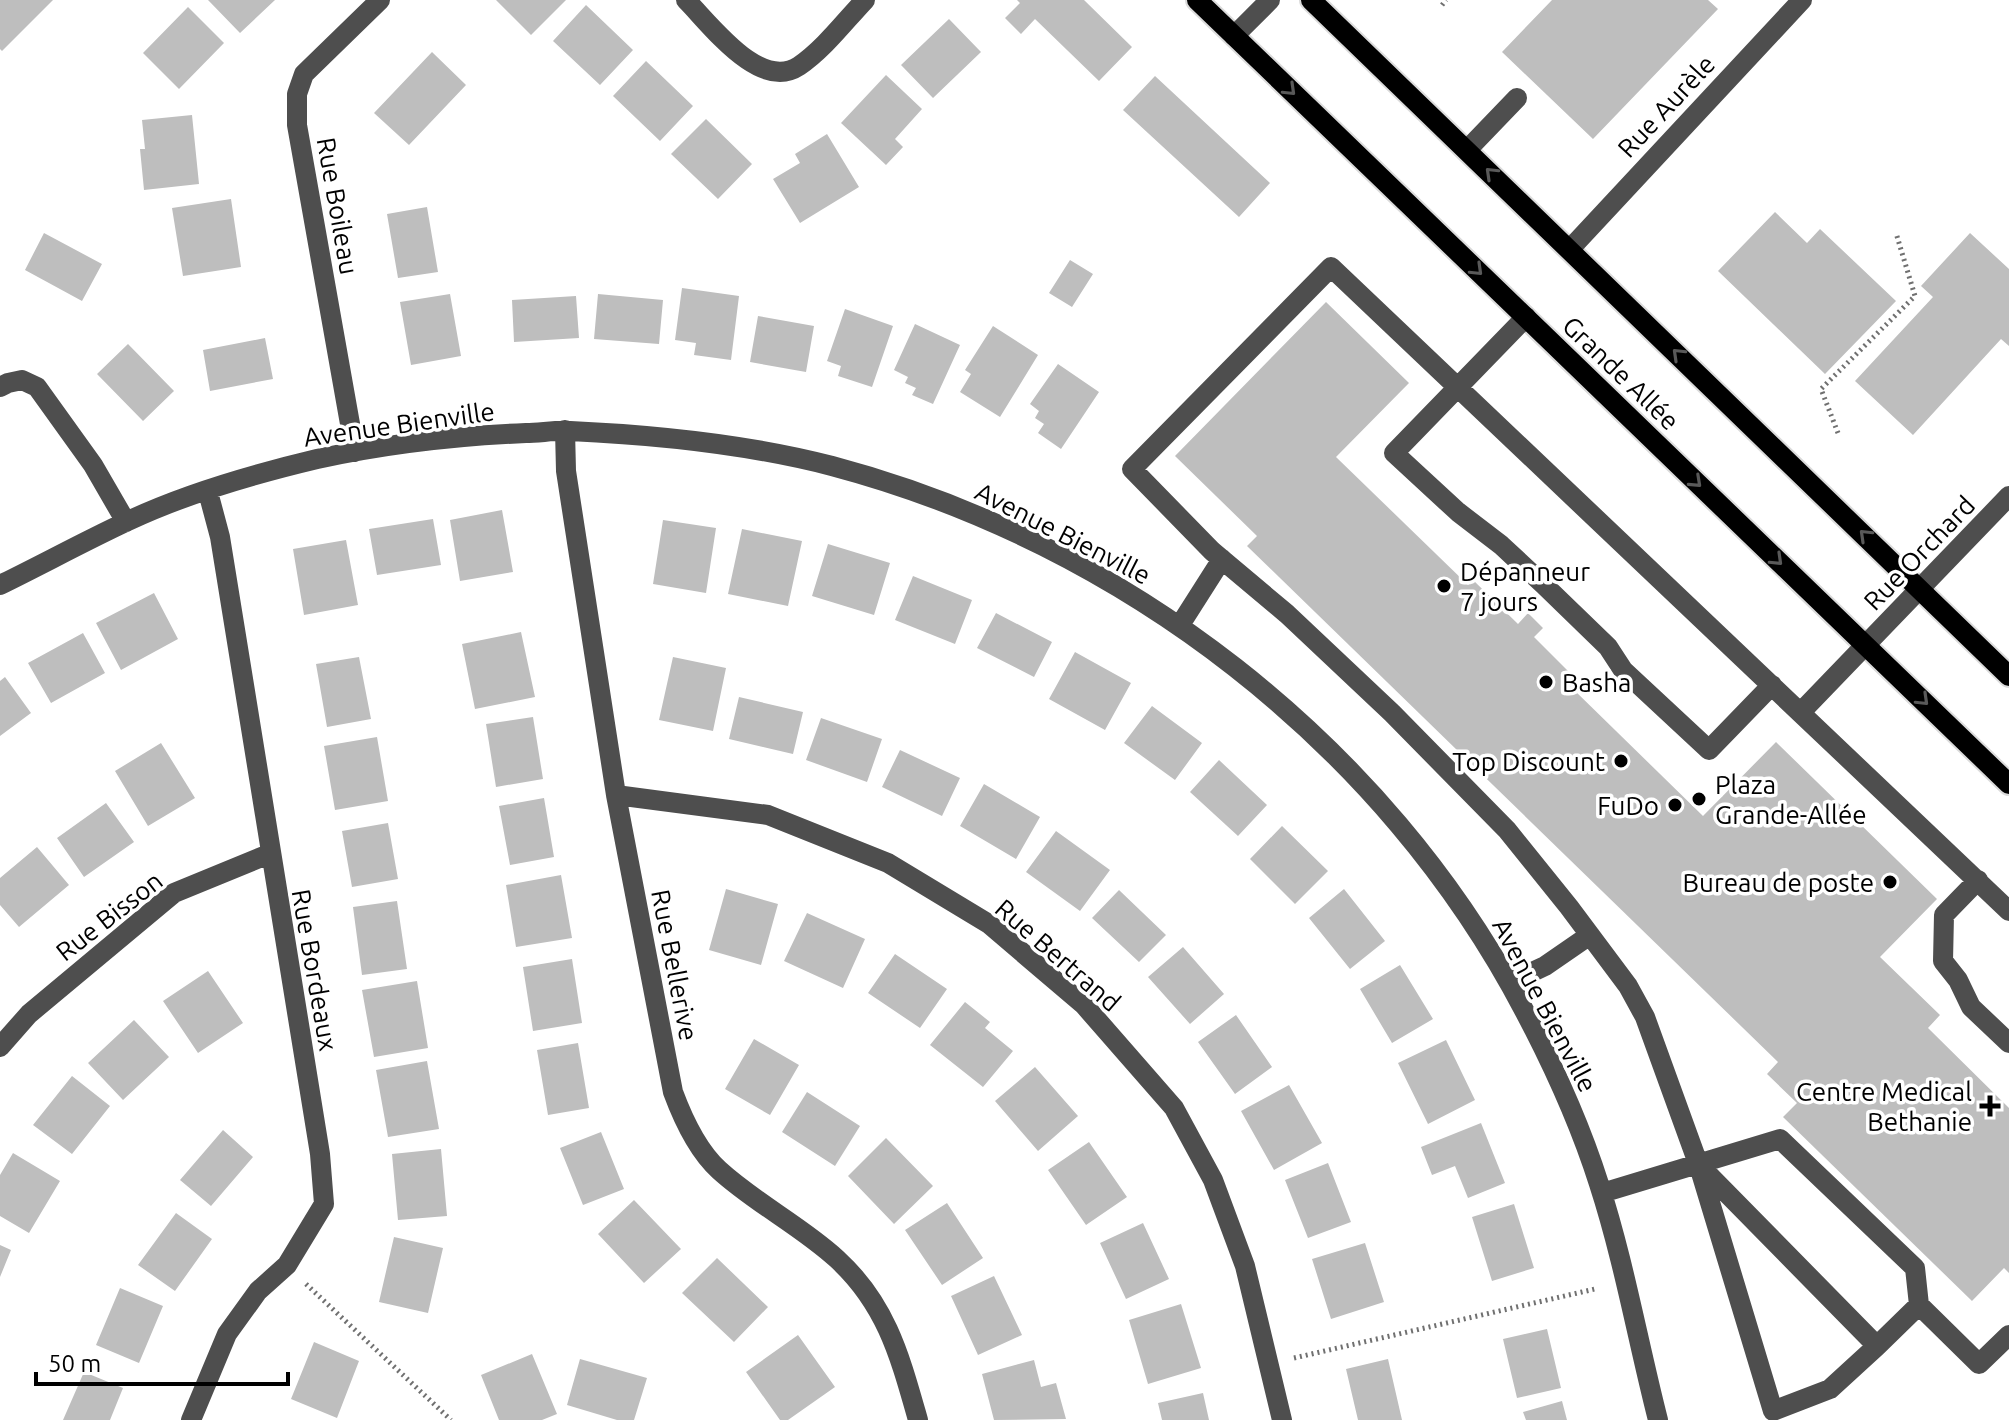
<svg xmlns="http://www.w3.org/2000/svg" width="2009" height="1420" font-family="Ubuntu,sans-serif">
	<style>
		.building { fill: #bebebe }
		.lines { fill: none; stroke-linecap: round; stroke-linejoin: round }
		.major-casing { stroke: #dbdbdb; stroke-width: 24 }
		.path { stroke: #707070; stroke-width: 5; stroke-dasharray: 2 4; stroke-linecap: butt }
		.minor { stroke: #4e4e4e; stroke-width: 20 }
		.major { stroke: #000; stroke-width: 20 }
		.oneway { stroke: #595959 }
		.poi-dot { fill: #000; stroke: #fff; stroke-width: 3 }
		.labels { text-anchor: middle; dominant-baseline: central; stroke-width: 7; stroke-linejoin: round; paint-order: stroke }
		.street-label { font-size: 26px; fill: #000; stroke: #fff }
		.poi-label { font-size: 26px; fill: #000; stroke: #fff; text-anchor: end }
	</style>
	<rect width="100%" height="100%" fill="#fff"/>
	<path class="building" d="M0,0H53L2,51L0,49Z
		M208,0H275L240,33Z
		M496,0H566L531,35Z
		M1017,0H1084L1132,47L1099,81L1035,19L1021,34L1005,18L1020,3Z
		M1552,0H1708L1718,9L1593,139L1502,52Z
		M586,5L633,50L600,85L553,41Z
		M188,7L224,43L179,89L143,53Z
		M949,19L981,52L933,98L901,65Z
		M432,52L466,85L409,145L374,113Z
		M646,61L693,106L660,141L613,96Z
		M886,75L922,109L895,139L903,147L886,165L841,123Z
		M1155,76L1270,183L1239,217L1123,110Z
		M192,115L199,184L144,190L140,149H145L142,120Z
		M706,119L752,164L718,199L671,154Z
		M827,134L859,187L800,223L773,179L800,163L795,154Z
		M231,199L241,267L183,276L172,208Z
		M427,207L438,272L398,278L387,214Z
		M1775,212L1807,243L1820,229L1896,301L1825,374L1718,271Z
		M44,233L102,264L82,301L25,270Z
		M1970,233L2009,269V346L2001,339L1913,435L1855,381L1933,297L1921,286Z
		M1070,260L1093,274L1072,307L1049,293Z
		M682,288L739,296L731,360L694,355L696,343L675,340Z
		M450,294L461,356L411,365L400,302Z
		M598,294L663,300L659,344L594,339Z
		M576,296L579,338L514,342L512,300Z
		M1326,302L1409,383L1336,457L1468,585L1473,580L1518,624L1528,613L1543,628L1534,637L1578,681L1572,688L1703,816L1776,742L1937,899L1880,957L1940,1015L1928,1028L2009,1108V1273L2004,1268L1972,1301L1783,1117L1797,1103L1767,1074L1778,1062L1247,546L1257,536L1175,456Z
		M845,309L893,326L872,387L838,376L841,366L827,361Z
		M758,316L814,326L806,372L750,362Z
		M915,324L960,345L933,404L912,395L916,388L905,383L908,377L894,370Z
		M993,326L1038,355L1000,417L960,392L971,374L965,370Z
		M265,338L273,379L210,391L203,350Z
		M128,344L174,391L143,421L97,374Z
		M1058,364L1099,392L1061,449L1038,433L1044,424L1035,418L1039,411L1030,404Z
		M502,510L513,572L460,581L450,520Z
		M433,519L441,565L377,575L369,529Z
		M663,520L716,528L706,593L653,584Z
		M742,529L802,541L788,606L728,594Z
		M346,540L358,605L304,615L293,549Z
		M828,544L890,563L874,615L812,596Z
		M913,576L972,600L955,644L895,620Z
		M154,593L178,639L121,670L96,623Z
		M996,613L1052,642L1034,677L977,648Z
		M521,632L535,697L475,709L462,644Z
		M83,633L105,673L51,703L28,663Z
		M1075,652L1131,683L1105,730L1049,699Z
		M359,657L371,719L327,727L316,664Z
		M673,657L726,668L713,731L659,720Z
		M5,677L31,713L0,736V681Z
		M739,697L803,712L793,754L729,739Z
		M1152,706L1202,743L1175,780L1124,743Z
		M533,717L543,779L496,787L486,724Z
		M821,718L882,739L867,782L806,760Z
		M377,737L388,801L335,810L324,746Z
		M161,743L195,798L148,826L115,771Z
		M900,750L960,778L942,816L882,787Z
		M1219,760L1267,805L1238,836L1190,792Z
		M984,784L1040,817L1016,859L960,826Z
		M544,798L554,857L510,865L499,806Z
		M106,803L134,842L84,877L57,838Z
		M388,823L398,879L352,887L342,831Z
		M1282,826L1328,871L1295,904L1250,859Z
		M1056,831L1110,870L1080,911L1026,872Z
		M37,847L69,885L19,927L0,905V878Z
		M561,875L572,938L516,947L506,885Z
		M726,889L778,904L761,965L709,950Z
		M1344,889L1385,941L1350,969L1309,918Z
		M1119,890L1166,935L1139,962L1092,918Z
		M397,901L407,969L362,975L353,907Z
		M807,913L865,939L843,988L784,961Z
		M1183,947L1224,994L1190,1024L1148,977Z
		M895,954L947,989L920,1028L868,993Z
		M572,959L582,1023L533,1031L523,967Z
		M1400,965L1433,1019L1392,1043L1360,989Z
		M208,971L243,1023L198,1053L163,1001Z
		M417,981L428,1048L374,1057L362,990Z
		M965,1002L990,1022L985,1028L1013,1051L983,1087L930,1045Z
		M1236,1015L1272,1067L1235,1094L1198,1042Z
		M134,1020L169,1057L123,1100L88,1063Z
		M754,1039L799,1065L770,1115L725,1089Z
		M1446,1040L1475,1100L1428,1124L1398,1063Z
		M578,1043L589,1108L548,1115L537,1050Z
		M427,1061L439,1129L388,1137L376,1070Z
		M1035,1067L1078,1116L1038,1151L995,1101Z
		M72,1076L110,1106L72,1154L33,1125Z
		M1289,1085L1322,1143L1274,1170L1241,1111Z
		M807,1092L860,1126L835,1166L782,1132Z
		M1481,1123L1505,1183L1468,1198L1455,1166L1432,1175L1421,1147Z
		M223,1130L253,1157L211,1206L180,1180Z
		M601,1132L624,1189L583,1205L560,1148Z
		M886,1138L933,1186L894,1224L848,1176Z
		M1089,1142L1127,1197L1086,1225L1048,1170Z
		M441,1149L447,1216L398,1220L392,1154Z
		M13,1153L60,1181L29,1233L0,1216V1175Z
		M1328,1163L1351,1222L1308,1238L1285,1180Z
		M634,1200L681,1249L644,1283L598,1234Z
		M947,1203L983,1258L942,1285L905,1230Z
		M1514,1204L1534,1268L1492,1281L1472,1217Z
		M176,1213L212,1239L175,1291L138,1265Z
		M1143,1223L1169,1279L1126,1299L1100,1243Z
		M394,1237L443,1248L428,1313L379,1302Z
		M1365,1243L1384,1302L1331,1319L1312,1259Z
		M0,1245L11,1250L0,1277Z
		M717,1258L768,1307L734,1342L682,1293Z
		M994,1276L1022,1335L978,1355L951,1296Z
		M120,1288L163,1306L139,1363L96,1345Z
		M1181,1304L1201,1368L1148,1384L1129,1320Z
		M1547,1329L1561,1388L1517,1398L1503,1339Z
		M798,1335L835,1387L788,1420H780L746,1372Z
		M314,1342L359,1361L337,1418L291,1399Z
		M532,1354L557,1414L542,1420H499L481,1375Z
		M580,1359L647,1378L634,1420H617L567,1405Z
		M1388,1359L1402,1420H1358L1346,1369Z
		M1034,1360L1041,1387L1056,1383L1066,1419L994,1420L982,1374Z
		M84,1372L123,1388L110,1420H63Z
		M1203,1393L1209,1420H1162L1158,1403Z
		M1562,1401L1567,1420H1526L1523,1412Z"/>
	<g class="lines">
		<defs>
			<path id="major" d="M1197,0L2009,784
				M1311,0L2009,676"/>
		</defs>
		<use href="#major" class="major-casing"/>
		<path class="path" d="M1442,5L1446,0
			M1838,433L1821,389L1915,296L1896,233
			M306,1284L451,1420
			M1294,1358L1595,1289"/>
		<path class="minor" d="M686,0C711,25 760,92 799,66C824,49 845,21 865,0
			M1234,36L1270,0
			M1467,150L1517,98
			M1570,249L1802,0
			M1526,317L1394,453L1458,512L1501,545L1544,585L1608,647L1623,670L1709,750L1772,685
			M0,387L8,383L22,380L37,387L93,465L126,522
			M565,430L566,471L616,795L673,1092C683,1119 697,1150 719,1170C755,1203 801,1226 837,1259C887,1305 900,1357 918,1420
			M355,452L297,125V94L304,74L380,0
			M0,585C43,564 85,541 128,521C187,493 254,474 317,459C386,444 456,436 526,433C540,433 555,430 570,431C658,435 747,444 832,466C1123,543 1385,744 1525,1012C1554,1067 1580,1124 1599,1184C1624,1261 1638,1342 1658,1420
			M1180,625L1222,559
			M1801,712L2009,496
			M616,795L768,815L888,863L989,924L1084,1005L1174,1108L1213,1180L1245,1266L1282,1420
			M1978,880L1944,915L1943,961L1958,980L1971,1007L2009,1043
			M1509,983L1545,966L1590,935
			M0,1047L29,1014L174,893L269,854
			M1602,1193L1780,1139L1915,1268L1919,1305L1877,1346L1703,1169
			M1919,1305L1979,1364L2009,1335
			M1877,1346L1830,1389L1773,1411L1699,1166L1645,1017L1628,986L1569,907L1507,830L1392,713L1287,614L1212,551L1132,469L1331,267L2009,911
			M191,1420L227,1334L258,1291L287,1265L324,1204L320,1154L220,537L208,492"/>
		<use href="#major" class="major"/>
	</g>
	<defs><path id="oneway-chevron" d="M-2-3.5L2.5 0L-2 3.5" fill="none" stroke-width="1.6" stroke-linecap="round" stroke-linejoin="round" transform="scale(2)"/></defs>
	<g class="oneway">
		<use href="#oneway-chevron" transform="translate(1290 90) rotate(44)"/>
		<use href="#oneway-chevron" transform="translate(1491 173) rotate(-136)"/>
		<use href="#oneway-chevron" transform="translate(1477 270) rotate(44)"/>
		<use href="#oneway-chevron" transform="translate(1678 354) rotate(-136)"/>
		<use href="#oneway-chevron" transform="translate(1696 482) rotate(43)"/>
		<use href="#oneway-chevron" transform="translate(1865 535) rotate(-136)"/>
		<use href="#oneway-chevron" transform="translate(1777 560) rotate(44)"/>
		<use href="#oneway-chevron" transform="translate(1923 700) rotate(44)"/>
	</g>
	<g class="poi-dot">
		<circle cx="1444" cy="586" r="8"/>
		<circle cx="1546" cy="682" r="8"/>
		<circle cx="1621" cy="761" r="8"/>
		<circle cx="1699" cy="799" r="8"/>
		<circle cx="1675" cy="805" r="8"/>
		<circle cx="1890" cy="882" r="8"/>
		<path d="M1986 1094h8v8h8v8h-8v8h-8v-8h-8v-8h8z"/>
	</g>
	<g class="labels">
		<g class="street-label">
			<text transform="translate(1666 106) rotate(-47)">Rue Aurèle</text>
			<text transform="translate(338 206) rotate(80)">Rue Boileau</text>
			<text transform="translate(1621 373) rotate(44)">Grande Allée</text>
			<text transform="translate(399 424) rotate(-8)">Avenue Bienville</text>
			<text transform="translate(1063 533) rotate(27)">Avenue Bienville</text>
			<text transform="translate(1919 553) rotate(-46)">Rue Orchard</text>
			<text transform="translate(109 916) rotate(-38)">Rue Bisson</text>
			<text transform="translate(1058 955) rotate(41)">Rue Bertrand</text>
			<text transform="translate(675 965) rotate(79)">Rue Bellerive</text>
			<text transform="translate(315 970) rotate(80)">Rue Bordeaux</text>
			<text transform="translate(1545 1005) rotate(62)">Avenue Bienville</text>
		</g>
		<g class="poi-label">
			<text x="1460" y="571" text-anchor="start">Dépanneur<tspan x="1460" dy="30">7 jours</tspan></text>
			<text x="1562" y="682" text-anchor="start">Basha</text>
			<text x="1605" y="761">Top Discount</text>
			<text x="1715" y="784" text-anchor="start">Plaza<tspan x="1715" dy="30">Grande-Allée</tspan></text>
			<text x="1659" y="805">FuDo</text>
			<text x="1874" y="882">Bureau de poste</text>
			<text x="1972" y="1091">Centre Medical<tspan x="1972" dy="30">Bethanie</tspan></text>
		</g>
	</g>
	<path d="M36 1372v12h252v-12" fill="none" stroke="#000000" stroke-width="4"/>
	<text x="48" y="1372" font-size="24" fill="#000000" stroke="#ffffff" stroke-width="6" paint-order="stroke">50 m</text>
</svg>
